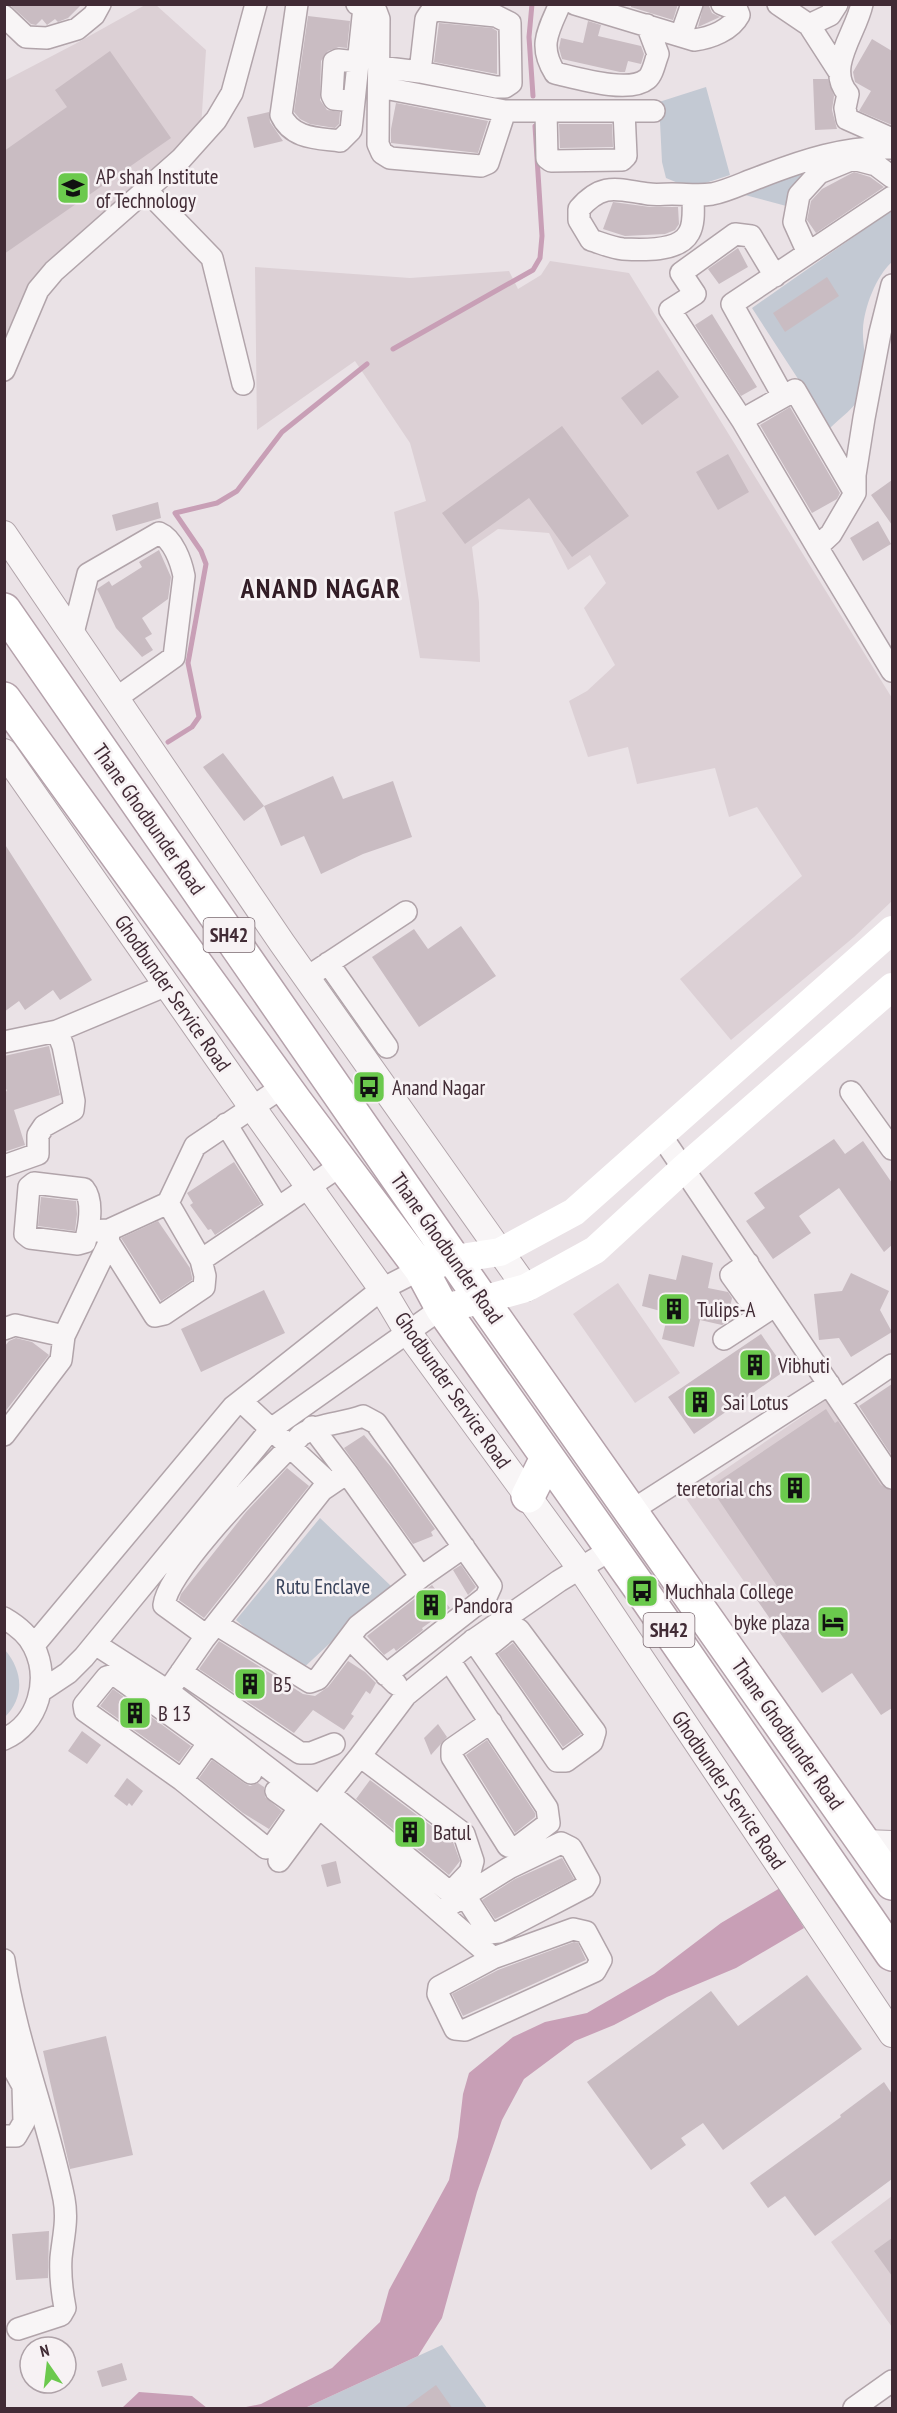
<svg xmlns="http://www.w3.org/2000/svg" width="897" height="2413" font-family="'PT Sans Narrow',sans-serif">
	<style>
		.built { fill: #dcd0d5 }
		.green { fill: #c3c9d3 }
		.water { fill: #c89fb6 }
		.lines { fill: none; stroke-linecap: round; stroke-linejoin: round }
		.stream { stroke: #c89fb6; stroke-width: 5 }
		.building { fill: #c9bcc2 }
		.minor-casing { stroke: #b1a4aa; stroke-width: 24 }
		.tertiary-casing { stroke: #b1a4aa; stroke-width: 28 }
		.primary-casing { stroke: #b5a2ab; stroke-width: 36 }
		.minor { stroke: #f8f5f6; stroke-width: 21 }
		.tertiary { stroke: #f8f5f6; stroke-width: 26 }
		.secondary { stroke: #fff; stroke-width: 28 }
		.primary { stroke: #fff; stroke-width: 33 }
		.labels { text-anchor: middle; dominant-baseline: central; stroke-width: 5; stroke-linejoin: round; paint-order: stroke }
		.shield { fill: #f7f2f4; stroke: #78676e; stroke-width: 1.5 }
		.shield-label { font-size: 20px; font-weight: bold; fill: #412b35 }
		.poi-label { font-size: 21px; fill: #412b35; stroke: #f7f2f4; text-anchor: start }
		.street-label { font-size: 21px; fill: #412b35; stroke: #f7f2f4 }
		.park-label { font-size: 21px; fill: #39435c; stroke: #f7f2f4 }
		.district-label { font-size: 27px; font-weight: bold; letter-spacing: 1.5px; fill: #321d26; stroke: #f7f2f4 }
	</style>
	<rect width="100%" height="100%" fill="#eae2e6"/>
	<path class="built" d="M145,5H156L206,50L201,128L24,296L5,341L4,81L75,44Z
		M550,261L629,273L892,698V901L854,937L731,1040L680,979L802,876L757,807L729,817L715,768L637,784L628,747L588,757L569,701L587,691L615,665L584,608L606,583L590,555L568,570L549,533L498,529L472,547L479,602L480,662L420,658L394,512L426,501L410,443L355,361L257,430L255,267L410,278L509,271L518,289L541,275Z
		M618,1283L680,1373L635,1403L573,1314Z
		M829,1398L892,1490V1508L757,1600L685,1497Z
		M892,2196V2327L831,2242Z"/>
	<path class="green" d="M706,87L730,175L690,188L666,178L662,162L659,102Z
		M802,173L790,207L745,195Z
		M892,210V262C876,276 864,308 863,329C862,350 871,374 862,394C856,407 840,418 830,428L752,308Z
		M320,1518L391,1586L297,1674L236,1620Z
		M5,1650C23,1671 25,1697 5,1717Z
		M442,2345L487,2408H305Z"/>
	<path class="water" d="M780,1888L804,1928L736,1968L667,1997L614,2025L575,2041L524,2079L502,2120L477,2192L442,2318L418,2356L305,2408H241L261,2404L332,2368L380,2322L389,2290L449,2180L458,2137L463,2094L469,2073L513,2037L545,2022L587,2013L654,1974L721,1923Z
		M139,2392L192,2396L207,2408H122Z"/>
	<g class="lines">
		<path class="stream" d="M532,4L529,37L533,96
			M393,349L533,270L540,258L542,236L535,126
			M168,742L192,727L199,717L188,663L206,564L201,551L175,513L217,503L237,491L282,432L367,364"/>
	</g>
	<path class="building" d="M9,4H82L68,18L58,22L55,19L47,25L42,19L36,25L31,24Z
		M631,4H678L673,20L631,7Z
		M704,4L709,6L712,13L720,17L698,27Z
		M308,16L350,21L347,48L339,47L328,51L321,61L320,100L327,110L340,112L339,124L335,128L310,124L300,119L294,112Z
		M588,21L601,25L598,36L641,46L644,54L641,64L628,61L625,72H620L562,59L559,48L561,38L583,43Z
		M439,23L492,28L497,31V74L434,62Z
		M872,39L892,51V125L859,111L871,91L855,82L853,72Z
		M110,51L171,138L4,254V151L67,107L55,90Z
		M813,79H828L834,96L832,110L837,129L815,130Z
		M396,103L488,121L478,153L391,143V129Z
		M269,112L270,122L283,141L254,148L247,117Z
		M559,124H612L613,147L560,148Z
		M854,172L870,177L884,187L816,233L807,220L811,201L822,189Z
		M613,202L650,207H678L679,224L675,230L665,234L625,236L603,229Z
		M738,248L748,267L719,284L708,269Z
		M827,277L839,296L785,332L773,313Z
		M712,314L757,387L741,396L695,325Z
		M658,370L679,397L642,425L621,398Z
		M790,407L840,493L837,499L812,513L760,425Z
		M562,426L629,516L572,557L529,498L465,544L442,513Z
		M728,454L749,492L718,510L696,472Z
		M892,480V525L871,495Z
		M158,502L161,518L116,531L112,515Z
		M878,521L891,544L863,561L850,538Z
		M159,550L171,577L168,599L142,618L152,634L145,638L153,650L142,657L116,628L97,589L109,581L112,586L142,567L139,562Z
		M223,753L264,806L244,821L203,767Z
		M333,776L343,799L393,781L412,837L363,854L321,874L304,836L281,846L264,806Z
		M4,843L92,980L60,1000L53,990L25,1010L19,1001L4,1012Z
		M461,926L496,976L419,1027L372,957L414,929L428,949Z
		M49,1046L60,1095L14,1110L25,1145L4,1152V1092L7,1091L4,1084V1056Z
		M834,1139L845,1154L863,1141L892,1183V1245L884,1252L839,1188L799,1216L811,1233L773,1259L746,1221L765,1208L754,1193Z
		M234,1162L261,1204L215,1235L211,1229L208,1230L190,1205L193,1203L187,1193Z
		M41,1197L76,1201L77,1214L75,1231L38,1226Z
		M158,1221L190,1268L192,1277V1280L161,1301L121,1238Z
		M682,1255L713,1263L708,1288L728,1292L732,1298L727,1322L722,1325L700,1320L694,1347L662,1339L668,1313L642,1306L649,1274L676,1280Z
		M851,1273L889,1291L880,1310L892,1332L851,1357L839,1338L819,1340L814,1294L842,1291Z
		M264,1290L285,1333L201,1372L181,1329Z
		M761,1334L786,1370L694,1434L668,1397Z
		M16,1338L32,1342L49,1355L4,1413V1347L9,1341Z
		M892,1384V1456L859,1406Z
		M826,1409L835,1423L838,1421L881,1485L892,1491V1708L881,1715L852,1673L822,1693L757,1600L777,1586L710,1487Z
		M364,1435L392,1468L435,1529L431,1532L433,1536L413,1544L344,1448Z
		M287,1468L309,1486L204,1618L179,1600L181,1594L246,1512Z
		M461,1565L476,1587L468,1595L453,1570Z
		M432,1585L450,1608L422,1628L423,1630L396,1651L394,1648L384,1655L367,1636Z
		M219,1641L303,1694L315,1696L328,1687L348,1661L365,1672L376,1683L370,1694L366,1691L351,1714L354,1716L344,1730L313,1710L294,1733L199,1669Z
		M513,1643L581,1734L563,1747L498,1654Z
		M113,1689L191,1746L179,1762L100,1706Z
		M438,1724L447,1737L431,1755L424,1738Z
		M82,1731L101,1745L87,1764L68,1751Z
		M487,1740L535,1813V1817L515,1833L466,1755Z
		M212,1760L244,1783L250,1786L258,1783L264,1787L265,1797L282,1811L269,1829L243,1813L199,1778Z
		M127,1778L143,1791L132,1806L129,1803L127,1806L114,1796Z
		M370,1780L453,1842L460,1861L449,1875L356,1799Z
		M562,1858L574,1879L495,1919L482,1900L515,1879Z
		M336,1861L341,1883L327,1887L321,1865Z
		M574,1942L578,1943L586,1960L463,2016L452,1994L498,1970Z
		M807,1975L862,2049L723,2150L703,2123L681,2138L686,2145L651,2170L587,2082L711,1991L738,2026Z
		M106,2036L133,2155L70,2169L43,2051Z
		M884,2082L892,2094V2179L815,2236L785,2196L768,2208L750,2183L841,2117L840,2115Z
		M49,2231L48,2278L16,2280L12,2234Z
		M892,2238V2276L874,2251Z
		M122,2363L127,2380L102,2387L97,2371Z
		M436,2385L453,2409H403Z"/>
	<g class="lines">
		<defs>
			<path id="minor" d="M297,4L281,115C292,139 317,138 340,141L351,130L364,7
				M357,4L376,11L379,19L378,144L382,153L390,158L481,166L488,163L505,111L379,87
				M560,4C548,31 538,46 555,73C577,78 629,94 647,79C653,74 655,61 658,54L647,25
				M575,4L694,40C711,38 731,30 739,15L737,10L722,4
				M778,4L809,25L838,70
				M862,4C856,33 825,68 848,94L845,108L847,119L892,139
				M4,16L26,37L47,38L77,29L94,15L100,4
				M809,25L830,15L837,4
				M681,35L692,4
				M379,67L420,72L496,87H505L511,83L510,23L496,16L436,10L430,13L426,19L420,72
				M353,101L334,99L332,95L334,62L338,60L357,62
				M505,111H654
				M546,111L547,158L551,161L622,160L626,156L624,111
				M147,191L212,258L243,384
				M693,196C693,207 695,223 689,233C679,252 641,250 623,249C612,248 601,243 591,240L579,220V209C603,181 618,190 649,194C656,195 664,194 672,194C686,194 698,196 712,194C728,191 745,182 760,177C801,161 848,145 892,148
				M808,253L794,222L799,195L819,173L853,159L876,165L892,177
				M892,285L880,333L864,418L855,475V493L831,534L817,547L892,671
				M4,370L38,290L54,271L181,159L216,120L232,93L256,4
				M783,396L732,304L892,197
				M742,420L670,310L695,294L681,273L735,234L751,236L775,276
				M817,547L742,420L795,390L855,493
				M73,633L88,574L159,533C173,539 181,561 184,576L174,657L115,699
				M328,963L387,1047
				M306,978L406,912
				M4,1042L57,1031L167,985
				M851,1092L892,1149
				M226,1124L278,1208
				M660,1134L892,1478
				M4,1166L38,1154V1135L44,1126L73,1110L74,1101L63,1046L57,1031
				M34,1183L84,1189C94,1201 89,1228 85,1242L78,1244L30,1238L25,1234L29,1187Z
				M109,1230L168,1203
				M109,1243L155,1316L164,1314L204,1287L205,1276L201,1260L343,1164
				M201,1260L168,1203L195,1146L284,1086
				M748,1263L731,1275L760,1315
				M4,1329L15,1325L64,1336
				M724,1339L770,1309
				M840,1400L892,1365
				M241,1401L330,1484
				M312,1427L347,1473
				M4,1435L61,1360L64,1336L108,1245L109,1230L89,1231
				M631,1511L829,1384
				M421,1577L464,1547
				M4,1618C16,1625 28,1634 34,1647C50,1679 39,1724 4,1739
				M349,1638L396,1684
				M204,1639L216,1624L322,1490L347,1473L421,1577L358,1626L318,1679L310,1682L216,1624
				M473,1640L557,1761H566L592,1742L595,1732L519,1630H508L491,1644
				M95,1644L168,1691
				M34,1645L233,1407L382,1289L421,1269
				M449,1660L547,1808L549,1823L516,1848L508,1846L452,1757V1749L491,1722
				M181,1672L300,1753H311L334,1744
				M386,1675L486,1597L491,1586L376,1423L363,1416C342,1424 319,1423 301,1435C271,1467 168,1568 164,1605L204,1634V1639L168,1691L319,1807L360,1756L406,1695L471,1642L559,1581L612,1549
				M41,1691L68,1673L84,1657L271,1429L442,1308
				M218,1730L182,1780L85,1711L84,1705L107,1677L115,1675L251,1773
				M182,1780L266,1848L272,1847L298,1810L296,1805L276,1791
				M330,1794L447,1890H453L470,1872L473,1861L464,1834L360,1756
				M279,1861L319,1807L493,1958L573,1929L586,1932L601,1960L595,1971L465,2030L455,2029L438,1994L439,1987L493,1958
				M448,1906L509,1868L561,1843L571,1848L589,1880L585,1887L499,1932L489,1933L465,1896
				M4,1960C16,2042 48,2119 64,2199C68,2220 63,2238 61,2258C60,2274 62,2292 65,2308L61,2315L18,2329
				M4,2029L12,2066L23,2086L24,2122L16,2136H4
				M854,2408L892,2381"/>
			<path id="tertiary" d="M4,534L282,943L526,1288
				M4,752L252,1107L382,1289L407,1331L581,1569L892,2034
				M864,1843L892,1844"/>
			<path id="primary" d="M4,610L482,1300L892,1883
				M4,699L295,1101L421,1269L442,1308L642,1591L892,1954
				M528,1496L547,1458"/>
		</defs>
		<use href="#minor" class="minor-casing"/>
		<use href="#tertiary" class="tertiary-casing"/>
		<use href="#primary" class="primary-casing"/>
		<use href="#minor" class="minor"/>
		<use href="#tertiary" class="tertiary"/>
		<path class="secondary" d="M435,1265L454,1259L500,1252L574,1212L892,930
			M442,1308L482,1300L526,1288L595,1250L683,1169L892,987"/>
		<use href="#primary" class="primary"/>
	</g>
	<defs>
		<symbol id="university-square" viewBox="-11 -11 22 22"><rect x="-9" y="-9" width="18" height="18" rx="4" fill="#6bc94d" stroke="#f7f2f4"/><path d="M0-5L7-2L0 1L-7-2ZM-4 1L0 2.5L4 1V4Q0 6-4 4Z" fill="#111"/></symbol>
		<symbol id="bus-square" viewBox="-11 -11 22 22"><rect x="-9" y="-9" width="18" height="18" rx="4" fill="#6bc94d" stroke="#f7f2f4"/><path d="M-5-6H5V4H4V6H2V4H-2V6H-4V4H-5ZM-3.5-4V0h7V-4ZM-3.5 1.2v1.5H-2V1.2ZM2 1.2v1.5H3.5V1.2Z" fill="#111"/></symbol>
		<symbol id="building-square" viewBox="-11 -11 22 22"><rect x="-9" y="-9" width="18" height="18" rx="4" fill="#6bc94d" stroke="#f7f2f4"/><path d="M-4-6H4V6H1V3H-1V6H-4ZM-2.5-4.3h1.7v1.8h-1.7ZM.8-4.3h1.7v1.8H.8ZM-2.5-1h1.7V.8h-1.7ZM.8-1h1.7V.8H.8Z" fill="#111"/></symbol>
		<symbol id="hotel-square" viewBox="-11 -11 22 22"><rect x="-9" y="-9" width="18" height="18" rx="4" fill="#6bc94d" stroke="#f7f2f4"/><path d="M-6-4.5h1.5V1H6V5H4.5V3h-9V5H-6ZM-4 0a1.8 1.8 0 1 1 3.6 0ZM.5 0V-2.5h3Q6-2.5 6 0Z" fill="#111"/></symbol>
	</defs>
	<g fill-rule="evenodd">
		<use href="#university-square" x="54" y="169" width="38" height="38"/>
		<use href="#bus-square" x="350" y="1068" width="38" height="38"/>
		<use href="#building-square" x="655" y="1290" width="38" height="38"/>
		<use href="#building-square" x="736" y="1346" width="38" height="38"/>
		<use href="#building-square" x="681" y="1383" width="38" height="38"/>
		<use href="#building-square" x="776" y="1469" width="38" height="38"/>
		<use href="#bus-square" x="623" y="1572" width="38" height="38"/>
		<use href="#building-square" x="412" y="1586" width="38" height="38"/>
		<use href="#hotel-square" x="814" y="1603" width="38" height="38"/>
		<use href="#building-square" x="231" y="1665" width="38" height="38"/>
		<use href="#building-square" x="116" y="1694" width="38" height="38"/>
		<use href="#building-square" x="391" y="1813" width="38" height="38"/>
	</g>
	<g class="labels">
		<g class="shield">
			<rect x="203.5" y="918" width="51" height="34" rx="4.5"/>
			<rect x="643.5" y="1613" width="51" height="34" rx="4.5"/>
		</g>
		<g class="shield-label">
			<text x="229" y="935">SH42</text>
			<text x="669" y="1630">SH42</text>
		</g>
		<g class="poi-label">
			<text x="96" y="176">AP shah Institute<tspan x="96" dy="24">of Technology</tspan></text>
			<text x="392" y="1087">Anand Nagar</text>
			<text x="697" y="1309">Tulips-A</text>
			<text x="778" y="1365">Vibhuti</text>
			<text x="723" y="1402">Sai Lotus</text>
			<text x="772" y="1488" text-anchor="end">teretorial chs</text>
			<text x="665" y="1591">Muchhala College</text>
			<text x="454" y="1605">Pandora</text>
			<text x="810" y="1622" text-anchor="end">byke plaza</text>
			<text x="273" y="1684">B5</text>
			<text x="158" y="1713">B 13</text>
			<text x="433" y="1832">Batul</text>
		</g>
		<g class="street-label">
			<text transform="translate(149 819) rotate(55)">Thane Ghodbunder Road</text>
			<text transform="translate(173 993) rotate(55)">Ghodbunder Service Road</text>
			<text transform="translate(447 1248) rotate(55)">Thane Ghodbunder Road</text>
			<text transform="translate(453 1390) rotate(55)">Ghodbunder Service Road</text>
			<text transform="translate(788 1734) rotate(55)">Thane Ghodbunder Road</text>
			<text transform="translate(729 1790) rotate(56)">Ghodbunder Service Road</text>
		</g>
		<g class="park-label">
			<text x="323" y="1586">Rutu Enclave</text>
		</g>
		<g class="district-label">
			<text x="321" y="588">ANAND NAGAR</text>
		</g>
	</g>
	<rect width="897" height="2413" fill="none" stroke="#412b35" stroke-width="12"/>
	<g transform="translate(48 2365) rotate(346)"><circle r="28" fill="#f7f2f4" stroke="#aea2a8" stroke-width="1.5"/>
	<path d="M0-4.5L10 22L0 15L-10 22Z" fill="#6bc94d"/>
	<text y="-9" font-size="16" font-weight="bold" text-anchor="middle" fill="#412b35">N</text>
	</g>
</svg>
